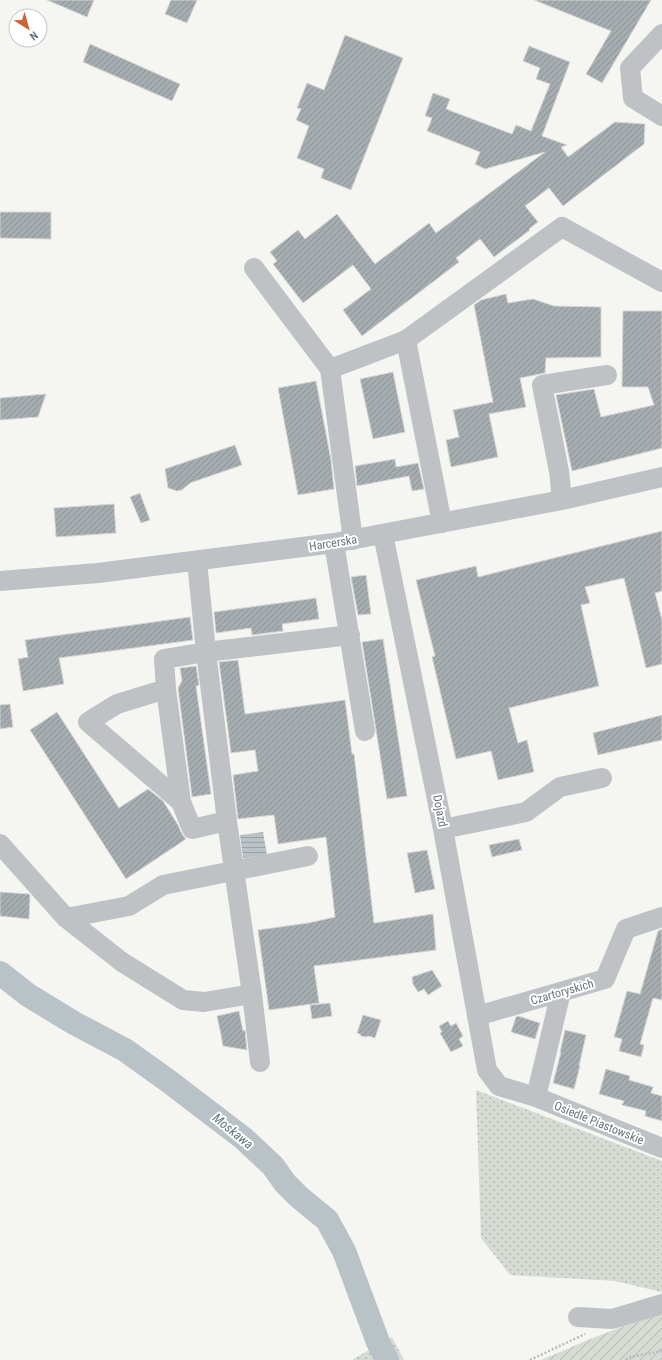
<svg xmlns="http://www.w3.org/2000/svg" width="662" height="1360" font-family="'Roboto Condensed',sans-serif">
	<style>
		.grass { fill: url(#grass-dots) }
		.garden { fill: url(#garden-furrows) }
		.water { fill: url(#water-rules) }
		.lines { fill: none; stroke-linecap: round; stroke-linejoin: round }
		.river { stroke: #b9c2c7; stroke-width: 24 }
		.building { fill: url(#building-hatch); stroke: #d6d6d4 }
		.path { stroke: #b8bbbc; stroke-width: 2.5; stroke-dasharray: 2 2; stroke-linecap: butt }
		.minor { stroke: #bec2c5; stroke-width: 20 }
		.labels { text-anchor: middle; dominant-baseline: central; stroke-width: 4; stroke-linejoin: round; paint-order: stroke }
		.street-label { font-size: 12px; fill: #67747f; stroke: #fff }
		.water-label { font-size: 13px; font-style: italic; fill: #63757c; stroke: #fff }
	</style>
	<defs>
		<pattern id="grass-dots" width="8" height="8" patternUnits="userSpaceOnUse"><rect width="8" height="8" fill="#d6dbd3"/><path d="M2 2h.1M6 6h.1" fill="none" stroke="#b1b6b0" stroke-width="1.8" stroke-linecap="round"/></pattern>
		<pattern id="garden-furrows" width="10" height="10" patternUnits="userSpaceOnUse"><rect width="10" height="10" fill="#d6dbd3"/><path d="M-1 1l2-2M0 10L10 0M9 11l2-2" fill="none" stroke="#b1b6b0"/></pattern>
		<pattern id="water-rules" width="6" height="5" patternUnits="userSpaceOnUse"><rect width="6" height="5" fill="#b9c2c7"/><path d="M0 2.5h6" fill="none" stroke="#9aa2a7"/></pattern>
		<pattern id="building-hatch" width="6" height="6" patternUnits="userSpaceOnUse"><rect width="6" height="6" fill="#a6adb1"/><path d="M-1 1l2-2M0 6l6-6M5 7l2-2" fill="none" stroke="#8b9195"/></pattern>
	</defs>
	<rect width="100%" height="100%" fill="#f5f5f2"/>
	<path class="grass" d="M476,1090L662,1161V1292L615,1281L510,1275L481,1238Z
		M392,1337L404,1360H353L355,1358Z"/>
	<path class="garden" d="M662,1311V1360H541L588,1340Z"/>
	<path class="water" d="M263,832L267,855L243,858L240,835Z"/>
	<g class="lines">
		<path class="river" d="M0,973L28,995L74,1023L125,1050L167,1080L243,1138L273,1166L285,1183L299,1197L327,1220L344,1251L378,1342L387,1360"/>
	</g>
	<path class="building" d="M47,0H94L87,17Z
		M171,0H197L187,23L165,14Z
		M534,0H651L602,83L586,74L611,31Z
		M345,35L403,58L351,190L321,178L324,169L297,158L309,126L296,120L301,109L297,108L307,83L324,90Z
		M90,44L180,84L172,101L83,62Z
		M529,46L570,62L542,136L567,145L561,147L568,157L615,122L645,124L644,144L563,206L549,188L525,206L538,222L529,229L530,230L494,257L480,239L456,258L459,262L362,336L343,310L371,289L353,265L303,303L273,264L277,261L270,252L298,230L305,239L337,214L375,264L429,223L436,233L545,152L485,169L475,164L480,152L427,131L432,118L425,116L433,93L450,99L446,109L512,134L516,125L531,131L550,84L536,79L540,68L523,61Z
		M0,212H51V239L0,238Z
		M506,294L508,303L533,299L554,306L601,307V357L546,358L545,373L520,378L526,407L489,414L498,457L451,467L446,440L459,437L453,410L493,402L474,305L481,300Z
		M623,311H662V448L572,471L556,395L594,389L601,417L654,405L648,387H622Z
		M393,372L405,432L373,439L360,379Z
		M316,381L331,460L334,489L298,495L278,388Z
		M46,394L38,417L0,420V398Z
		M235,445L242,465L190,483L182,490L177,491L168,488L165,469Z
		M395,459L396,467L418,463L424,489L412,491L409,476L357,486L355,466Z
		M140,493L150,520L141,523L130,497Z
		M114,504L116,533L56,537L54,508Z
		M662,531V591L655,593L662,620V664L646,668L624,578L585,587L590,603L581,605L599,686L509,708L518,743L527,740L534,772L498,780L491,751L456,759L432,657L435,656L416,580L476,566L478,577Z
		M366,575L371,614L358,615L351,577Z
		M316,598L319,619L282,624L283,631L252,635L251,628L216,633L214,612Z
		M190,617L193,640L59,658L64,684L23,691L18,659L28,657L25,640Z
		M383,639L407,796L387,799L362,642Z
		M238,660L245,714L345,700L352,754H354L374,923L433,914L436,950L314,966L319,1003L269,1010L258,930L308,923L335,917L326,837L278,844L274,815L238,819L233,775L258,771L255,750L231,753L219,662Z
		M196,666L199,685L196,686L211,794L192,797L178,688L182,681L180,668Z
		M10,704L13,727L0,729V705Z
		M57,712L119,808L148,789L163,801L178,825L182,834L186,839L126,879L30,730Z
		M662,715V740L598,755L593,733Z
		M519,839L522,850L492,857L489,845Z
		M427,850L435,889L415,893L407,853Z
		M0,892L29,894L30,895L29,919L0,916Z
		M662,929V1000L653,998L640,1044L644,1045L641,1057L619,1051L622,1039L614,1037L627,991L640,994L658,931Z
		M432,970L442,986L428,995L424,989L418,992L413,984L412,977Z
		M330,1003L332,1016L312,1019L310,1005Z
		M239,1011L243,1031L245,1030L247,1050L223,1046L221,1035L217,1016Z
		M363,1015L381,1020L375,1038L369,1036L366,1037L361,1036L360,1034L357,1033Z
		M518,1016L540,1023L535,1039L511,1032L516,1017Z
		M448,1021L451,1026L456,1023L463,1036L459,1039L463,1046L451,1052L440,1033L442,1032L439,1026Z
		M565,1030L586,1035L579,1066H580L574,1089L553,1083L561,1052H560Z
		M606,1069L630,1076L629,1080L653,1087L651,1093L662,1096V1121L645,1116L646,1111L622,1105L624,1101L599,1094Z"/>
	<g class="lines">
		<path class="path" d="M530,1360L585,1334
			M626,1360L630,1357L662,1351"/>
		<path class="minor" d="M662,34L630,68L633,98L662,116
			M254,268L330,369L353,540
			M406,340L442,523
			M330,369L406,340L562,227L662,282
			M562,500L559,471L542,385L607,375
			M383,534L443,829L487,1070L499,1086L536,1097L662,1148
			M334,543L365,731
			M197,561L206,652L227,821L252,994L260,1062
			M0,581L98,573L334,543L562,500L662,477
			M166,689L117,704L88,722L181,802L192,829L227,821
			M181,802L166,689L164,659L206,652L350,635
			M443,829L526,812L560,787L602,778
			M0,844L66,918L122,962L183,1000L204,1002L252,994
			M66,918L129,906L163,885L308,856
			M477,1016L605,979L626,929L662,917
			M536,1097L561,992
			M578,1317L612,1319L662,1304"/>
	</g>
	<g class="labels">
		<g class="street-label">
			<text transform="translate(333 543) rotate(-9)">Harcerska</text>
			<text transform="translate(440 811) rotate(79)">Dojazd</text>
			<text transform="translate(562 992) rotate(-16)">Czartoryskich</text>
			<text transform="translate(599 1123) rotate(22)">Osiedle Piastowskie</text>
		</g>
		<g class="water-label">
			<text transform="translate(233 1131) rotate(39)">Moskawa</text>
		</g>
	</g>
	<g transform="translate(28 28) rotate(143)"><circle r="19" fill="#ffffff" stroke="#c2c7cc"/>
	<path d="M0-3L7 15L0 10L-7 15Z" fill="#cf6037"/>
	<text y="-6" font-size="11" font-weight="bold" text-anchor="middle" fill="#67747f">N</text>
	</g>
</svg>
